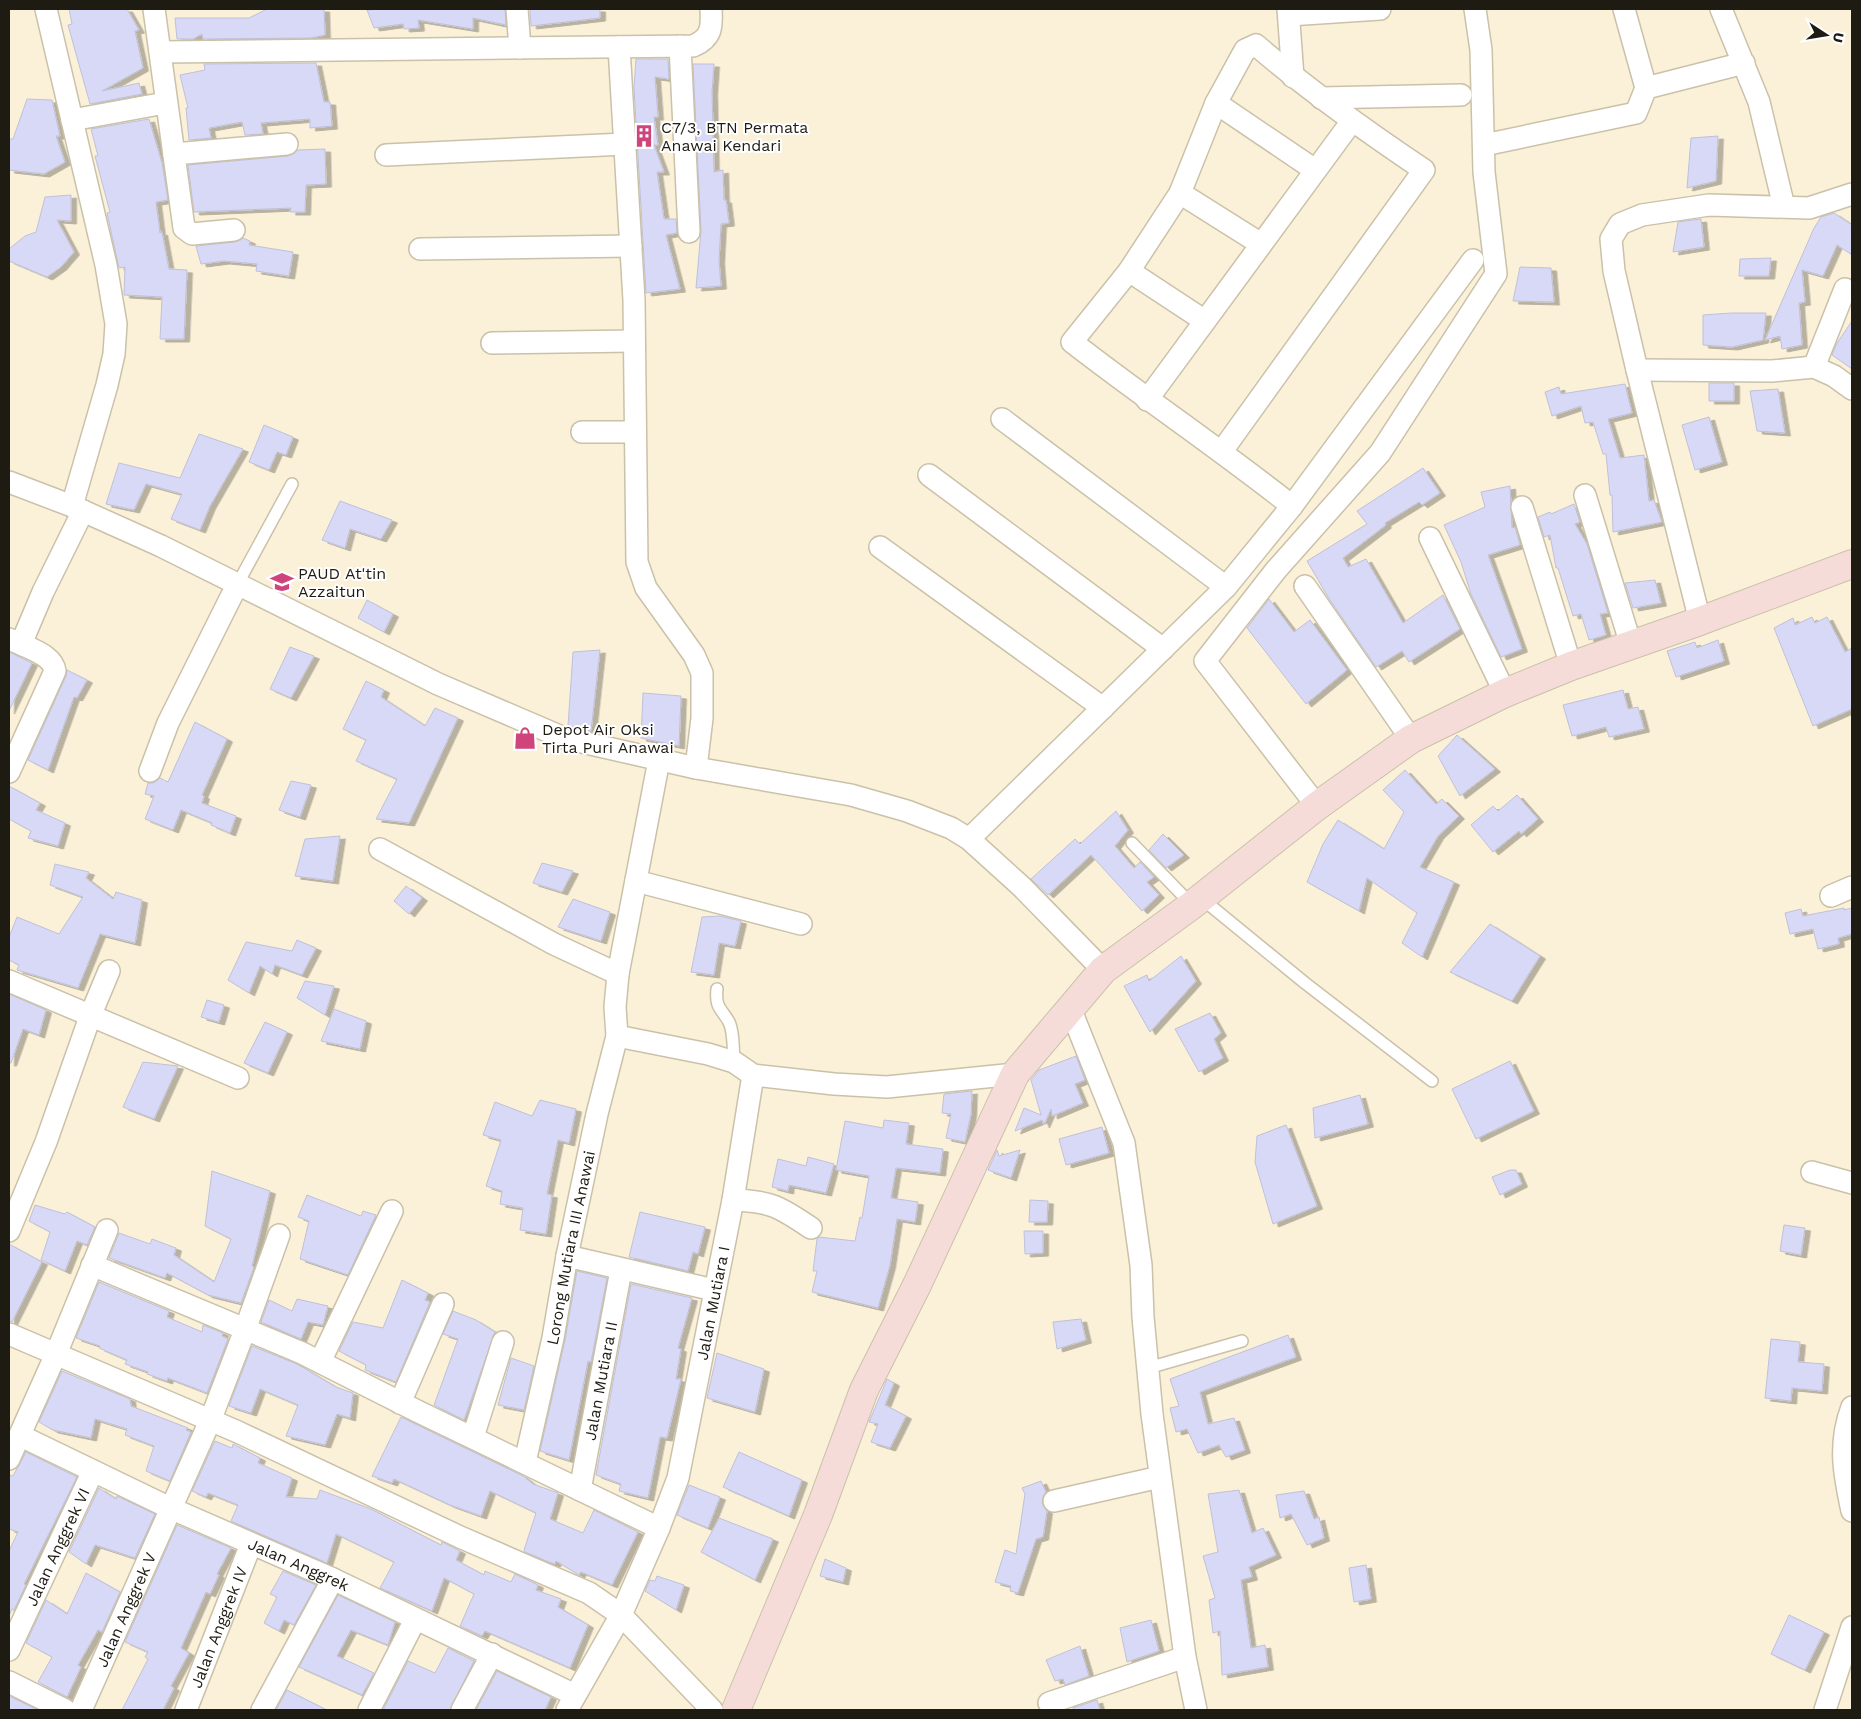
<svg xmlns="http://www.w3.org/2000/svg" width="1861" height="1719" font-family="'Work Sans',sans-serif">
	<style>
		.building { fill: #d7d9f6; stroke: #bfc0d9; filter: url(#shadow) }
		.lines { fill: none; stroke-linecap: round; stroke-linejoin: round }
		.lane-casing { stroke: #cbc1a9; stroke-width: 14 }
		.street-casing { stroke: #cbc1a9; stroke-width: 24 }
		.secondary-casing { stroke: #cbc1a9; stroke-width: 30 }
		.lane { stroke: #fff; stroke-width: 11 }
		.street { stroke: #fff; stroke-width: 21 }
		.secondary { stroke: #f5dcd9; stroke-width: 28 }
		.labels { text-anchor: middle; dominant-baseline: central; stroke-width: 4; stroke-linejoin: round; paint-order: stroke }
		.poi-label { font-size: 16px; fill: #1e1b12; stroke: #fff; text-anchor: start }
		.street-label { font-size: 16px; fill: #1e1b12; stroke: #fff }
	</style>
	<defs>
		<filter id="shadow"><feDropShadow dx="5.5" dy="3" stdDeviation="0" flood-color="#0004"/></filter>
	</defs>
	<rect width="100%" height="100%" fill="#fbf1d9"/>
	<path class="building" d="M69,9H127L139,30L135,31L143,68L102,91L139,83L142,94L90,104L68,25L72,24Z
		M267,9H324L325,35L311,38L203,39L202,34L193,39H177L175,18H249Z
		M382,9H505L506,25L473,18V29L418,20L419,28L404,29L403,24L374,28L367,10Z
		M530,9H600V18L531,26Z
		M636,59H668L669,79L655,77L658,117H654L658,145H654L664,172H657L664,219H676L677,233L666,235L680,289L646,293L634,88Z
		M316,63L324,102H330L332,126L310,128V119L261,123L263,134L245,135L242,122L209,128L211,138L189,140L186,108H188L180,75L205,70L204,64Z
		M693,64H714L712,92L714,172L723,170L724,200H726L729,223L721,224L719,261L721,286L696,288L701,231Z
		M27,99L52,100L60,136H56L65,162L44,174L9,170V139H13Z
		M149,119L162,163L168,200L156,202L160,233L162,232L169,269L187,270L184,339H160L162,297L124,295L125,267L119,268L107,213L110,212L95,156H98L91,129Z
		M1718,136L1716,181L1687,188L1691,138Z
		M325,149L326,184L306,185L305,212H290L291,208L194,212L188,165L288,156L298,150Z
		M71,195V221L57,220L74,252L61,267L47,277L9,261V249L25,236L36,232L45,197Z
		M1834,213L1852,225V255L1837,245L1823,276L1802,270L1805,302L1799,303L1802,345L1782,349L1780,336L1765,340L1814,228L1821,217Z
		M1701,219L1704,247L1673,252L1678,222Z
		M243,238L250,241L249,245L293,252L289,276L256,271L257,264L224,261L201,264L196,246L235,242Z
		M1771,258L1769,276H1739L1740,259Z
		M1520,267L1551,268L1554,302L1513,301Z
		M1731,313H1766L1763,340L1732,347L1703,345V315Z
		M1852,321V369L1832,355L1837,343Z
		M1709,383H1734V401H1709Z
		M1625,384L1632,413L1608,419L1620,458L1644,455L1649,501L1654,500L1662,522L1613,532L1612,495H1610L1606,454H1603L1593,422L1585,423L1581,406L1552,416L1545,392L1559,387L1561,394Z
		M1778,389L1785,433L1757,431L1750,391Z
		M1709,417L1722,462L1695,470L1682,425Z
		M264,425L293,437L286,455L277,452L269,470L249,462Z
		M199,434L243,449L210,506L200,530L171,519L182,494L146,484L134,510L106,504L119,463L180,478Z
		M1423,468L1440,493L1422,505L1419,502L1385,523L1386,525L1343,558L1348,567L1366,559L1403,623L1443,595L1460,629L1409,662L1402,651L1376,667L1328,597L1307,561L1367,524L1357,511Z
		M1510,486L1512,528L1515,527L1520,545L1488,555L1522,649L1501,657L1471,594L1461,562L1444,525L1485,507L1481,492Z
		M340,501L392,520L381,539L350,529L345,548L322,540Z
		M1574,504L1580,522L1575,524L1587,544L1608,613L1600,614L1606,635L1589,640L1581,614L1573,616L1558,568H1556L1550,535L1544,537L1538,517L1550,512L1551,514Z
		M1655,580L1661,603L1633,608L1625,583Z
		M1269,599L1294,632L1310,620L1347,670L1306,704L1247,628Z
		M367,600L393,614L384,632L358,618Z
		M1812,617L1815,623L1827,617L1845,652L1852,648V709L1813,726L1774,628L1793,618L1795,625Z
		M1718,640L1724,661L1676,677L1667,651L1695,642L1697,648Z
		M290,647L314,656L291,698L270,689Z
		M600,650L591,731L568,726L573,652Z
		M9,652L32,663L9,711Z
		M67,670L87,680L77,698L74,697L48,770L28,760L66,676Z
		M366,681L384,690L381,697L425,726L435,708L458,718L409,823L376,819L397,779L356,761L366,740L343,729Z
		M1623,690L1628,709L1638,707L1644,729L1609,737L1606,727L1572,736L1563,705Z
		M643,693L681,696L679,746L641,738Z
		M195,722L227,739L202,795L204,796L202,803L236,816L230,833L211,825L212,823L181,810L173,830L145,819L154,796L145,794L148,783H153L160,778L168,782Z
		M1457,735L1495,769L1460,796L1438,756Z
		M1405,770L1436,804L1442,799L1459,816L1438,836L1420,867L1454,882L1422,957L1402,943L1417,913L1367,878L1359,911L1307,882L1323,844L1338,820L1384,849L1404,812L1383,790Z
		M291,781L311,785L300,817L279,810Z
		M9,786L40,803L36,810L65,823L58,846L28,838L31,831L9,819Z
		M1517,795L1538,819L1521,834L1519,831L1493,852L1471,825L1493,806L1498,811Z
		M1116,811L1128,830L1115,846L1134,868L1140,862L1154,877L1147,882L1159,895L1142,911L1091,855L1048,895L1031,879L1075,839L1080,844Z
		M1163,834L1184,855L1166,868L1149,850Z
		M340,836L333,881L295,876L305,839Z
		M542,863L573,871L562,892L533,883Z
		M55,864L89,872L86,878L113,899L116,892L142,900L135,943L100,934L78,988L17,970L19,965L9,960V937L17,917L59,934L83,897L50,885Z
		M406,886L422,898L409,914L394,901Z
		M573,899L610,912L601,941L558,927Z
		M1844,908V910L1852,908V934L1838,938L1839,944L1818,949L1813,929L1790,934L1785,913L1801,909L1803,916Z
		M720,916L741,921L735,946L719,943L714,975L691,972L702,917Z
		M1490,924L1540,956L1512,1001L1450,972Z
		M297,940L316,948L302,975L275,965L272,974L260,966L249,993L228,980L246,942L292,951Z
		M1181,956L1196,981L1150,1032L1124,986L1147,975L1149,981Z
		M305,981L334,986L325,1015L297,998Z
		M9,994L46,1010L39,1035L23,1029L11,1063H9Z
		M207,1000L224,1005L219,1022L201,1017Z
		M334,1009L366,1021L360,1049L321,1041Z
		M1210,1013L1221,1033L1214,1039L1223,1058L1199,1072L1175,1029Z
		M265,1022L287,1032L268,1073L244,1063Z
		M1076,1056L1085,1080L1075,1084L1083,1103L1052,1116L1051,1109L1044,1125L1042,1120L1015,1131L1024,1108L1041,1115L1031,1080L1039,1070Z
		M1510,1061L1534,1111L1476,1139L1452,1089Z
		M143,1062L178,1066L154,1119L123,1107Z
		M972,1091L971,1114L965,1142L946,1138L951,1114L942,1113L944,1094Z
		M1360,1095L1368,1124L1315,1138L1313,1108Z
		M540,1100L576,1109L569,1143L558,1140L547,1194L552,1195L546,1234L520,1230L523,1208L500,1204L502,1191L486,1186L501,1140L483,1135L495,1102L532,1116Z
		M884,1120L909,1123L906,1144L943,1149L940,1173L896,1168L891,1198L918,1202L915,1222L897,1219L890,1265L878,1308L812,1292L817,1271H813L817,1239L819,1237L855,1241L860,1217L862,1218L869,1176L836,1170L845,1121L883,1128Z
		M1286,1125L1317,1206L1273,1224L1255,1162L1257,1136Z
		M1102,1127L1109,1153L1066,1165L1059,1139Z
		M997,1150L999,1156L1020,1150L1011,1178L988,1170Z
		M808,1157L834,1164L826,1193L789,1185L788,1191L772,1187L778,1159L806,1166Z
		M1510,1170H1516L1522,1184L1500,1195L1492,1177Z
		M212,1171L270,1191L252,1266L254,1267L241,1303L208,1295L167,1273L165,1278L109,1258L119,1233L150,1244L152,1239L176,1248L174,1255L214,1282L231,1239L205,1226Z
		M307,1195L361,1216L363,1211L376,1215L348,1275L300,1259L309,1221L298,1217Z
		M1030,1200L1048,1201L1047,1222H1029Z
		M35,1205L65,1214L67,1212L95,1227L87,1245L77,1241L65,1271L41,1260L50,1232L29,1221Z
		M640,1212L705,1227L698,1254L693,1252L688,1271L629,1257Z
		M1784,1225L1805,1228L1801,1255L1780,1251Z
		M1024,1231H1043V1253L1025,1254Z
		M9,1244L42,1262L12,1322H9Z
		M577,1271L607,1278L591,1362L588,1361L569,1460L540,1451L565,1340Z
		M402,1280L428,1293L425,1300L430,1302L396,1382L365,1370L366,1365L339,1351L353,1322L383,1328Z
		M99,1282L169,1311L167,1317L202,1332L203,1325L223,1333L222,1336L228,1339L207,1393L168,1378L167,1381L147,1374L148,1372L125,1364L127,1360L99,1348L100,1346L76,1338Z
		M631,1284L692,1298L678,1348L681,1349L676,1379H681L667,1438L660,1437L648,1498L619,1491L621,1484L596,1475Z
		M297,1299L328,1306L323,1325L308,1322L301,1339L261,1322L269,1300L292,1311Z
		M453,1311L476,1320L495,1332L464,1420L434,1405L458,1339L443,1334Z
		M1081,1319L1086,1340L1057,1349L1053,1322Z
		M1288,1335L1296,1357L1200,1392L1208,1424L1234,1418L1245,1450L1226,1457L1219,1445L1198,1453L1187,1429L1176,1432L1170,1408L1179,1406L1170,1379Z
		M1771,1339L1800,1342L1798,1362L1824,1364L1822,1391L1792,1388L1791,1401L1765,1398Z
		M252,1346L297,1364L336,1387L353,1393L350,1418L337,1414L325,1445L286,1436L298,1405L260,1389L251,1413L229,1406Z
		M717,1353L764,1369L755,1412L707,1398Z
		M511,1358L534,1366L524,1410L498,1405Z
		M62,1371L130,1399L131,1406L188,1428L186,1430L191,1432L170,1481L146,1471L154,1446L125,1435L127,1429L95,1419L91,1438L53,1430L39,1422Z
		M887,1379L894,1383L885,1405L906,1416L890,1448L871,1442L878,1424L869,1422Z
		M401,1417L523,1476L533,1484L558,1493L550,1519L583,1533L594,1510L638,1532L612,1585L581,1572L579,1575L556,1561L555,1564L549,1562L525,1552L524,1550L536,1513L490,1491L481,1516L450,1505L394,1479L392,1483L372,1476Z
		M215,1441L232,1448L233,1444L260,1458L258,1463L292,1478L286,1497L317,1499L320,1490L371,1509L441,1545L442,1542L460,1551L456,1560L484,1575L485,1571L511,1582L515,1574L538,1585L536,1590L561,1599L558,1607L588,1625L570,1668L485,1631L482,1636L460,1626L474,1594L444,1578L432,1611L380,1588L394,1562L336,1534L327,1563L231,1521L238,1505L208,1493L206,1497L192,1491Z
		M26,1452L77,1477L24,1584L26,1585L14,1610L12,1609L9,1616V1551L18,1532L9,1529V1475L13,1476Z
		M739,1452L802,1480L789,1516L723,1487Z
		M1041,1481L1046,1492L1042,1503L1047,1511L1043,1537L1036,1539L1018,1593L1010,1591L1011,1586L995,1582L1005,1550L1016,1554L1025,1494L1022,1488Z
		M689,1485L720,1497L708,1528L677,1515Z
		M99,1488L116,1499L117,1496L155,1514L135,1558L95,1545L86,1564L69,1552Z
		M1239,1490L1252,1533L1263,1528L1276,1555L1249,1567L1252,1577L1241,1580L1251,1648L1265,1645L1268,1667L1222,1675L1220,1631L1213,1633L1209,1600L1215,1598L1203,1556L1218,1552L1208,1494Z
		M1304,1491L1314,1519L1319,1517L1324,1538L1307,1545L1291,1514L1280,1518L1276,1495Z
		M719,1518L773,1539L755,1580L701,1552Z
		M177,1525L231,1548L217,1574L219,1575L210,1594L206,1592L181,1648L189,1653L171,1686L174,1688L163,1710H122L148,1659L145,1657L148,1652L125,1642Z
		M825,1559L846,1568L843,1582L820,1576Z
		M1366,1565L1371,1599L1354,1602L1349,1568Z
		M283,1571L316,1585L294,1625L284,1620L279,1631L264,1623L277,1597L270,1594Z
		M86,1573L120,1592L102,1632L98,1630L78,1665L81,1667L67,1697L38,1682L52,1657L26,1643L46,1600L67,1614Z
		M657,1576L684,1585L676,1610L645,1591L650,1580L655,1581Z
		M338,1595L395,1622L388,1645L351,1630L337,1656L374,1673L362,1695L299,1667Z
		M1789,1615L1824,1632L1805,1670L1771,1654Z
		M1151,1620L1159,1651L1127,1662L1120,1628Z
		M1080,1646L1089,1676L1065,1685L1063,1679L1055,1681L1046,1660Z
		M448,1648L474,1661L450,1710H383L408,1661L435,1673Z
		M497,1671L551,1697L545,1710H476Z
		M287,1690L327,1710H276Z
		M9,1696L38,1710H9Z
		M1097,1700L1100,1710H1073V1708Z"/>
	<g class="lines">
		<defs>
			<path id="lane" d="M237,585L292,484
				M1132,843L1192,905
				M1201,898L1305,983L1432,1081
				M717,989C715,1008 721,1008 729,1022C734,1032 733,1050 734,1062
				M1148,1368L1242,1341"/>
			<g id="street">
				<path d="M46,9L106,265L116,324L114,354L107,385L72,506"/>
				<path d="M154,9L184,228L192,234L234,230"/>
				<path d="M517,9L520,48"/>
				<path d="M1288,9L1293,77"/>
				<path d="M1624,9L1646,88"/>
				<path d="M1721,9L1759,102L1784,207"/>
				<path d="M1289,15L1380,9"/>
				<path d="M680,46L689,232"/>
				<path d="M619,47L634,300L637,562L646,588L694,655L702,673V718L696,768"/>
				<path d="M161,52L693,46C712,38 712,27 711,9"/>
				<path d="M1321,98L1461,95"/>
				<path d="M1216,103L1315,170"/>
				<path d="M72,120L165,103"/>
				<path d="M1484,145L1636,113L1646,88L1744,63"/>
				<path d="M174,154L287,144"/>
				<path d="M386,155L625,144"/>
				<path d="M1180,193L1261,244"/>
				<path d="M420,249L631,246"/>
				<path d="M1129,271L1205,321"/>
				<path d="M492,343L634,341"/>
				<path d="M1814,367L1845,289"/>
				<path d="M1637,370L1772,371L1814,367L1834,376L1852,389"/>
				<path d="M1147,400L1352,121"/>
				<path d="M1002,419L1226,587"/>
				<path d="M582,432H635"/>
				<path d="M1222,451L1424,170C1366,131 1309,91 1256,45L1245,50L1216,103L1180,193L1129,271L1072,342C1144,398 1220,449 1292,506"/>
				<path d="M929,475L1163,649"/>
				<path d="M9,482L72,506L161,546L438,684L564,738L696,768L851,795L907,811L951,828L969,839L1022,887L1103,970"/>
				<path d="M1585,495L1631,645"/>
				<path d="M1522,507L1571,666"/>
				<path d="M1430,538L1505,693"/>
				<path d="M880,547L1103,708"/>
				<path d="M1305,586L1411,739"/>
				<path d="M1700,621L1637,370L1614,271L1611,239L1620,224L1642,215L1709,205L1809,208L1852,194"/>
				<path d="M9,639L21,644L43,592L83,511"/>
				<path d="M150,771L168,723L237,585"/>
				<path d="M9,772L55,671C53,656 33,650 21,644"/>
				<path d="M1317,806L1205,661L1276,570L1380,453L1496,274L1484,172L1481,50L1475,9"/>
				<path d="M969,839L1226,587L1292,506L1473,260"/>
				<path d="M380,849L554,944L618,974"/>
				<path d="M636,881L801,924"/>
				<path d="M1831,896L1852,887"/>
				<path d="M9,981L238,1078"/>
				<path d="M1070,1008L1124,1143L1141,1265L1143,1317L1152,1414L1185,1657L1196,1710"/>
				<path d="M617,1036L708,1054L734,1062L753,1075L834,1084L887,1087L1015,1074"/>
				<path d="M1812,1172L1852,1183"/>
				<path d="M733,1200C771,1201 780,1207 811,1228"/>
				<path d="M9,1231L46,1142L91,1014L109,971"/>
				<path d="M567,1256L714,1290"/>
				<path d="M92,1265L302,1353L417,1411L659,1528"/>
				<path d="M9,1334L238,1432L460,1537L589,1593L621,1615L712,1710"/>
				<path d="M320,1362L392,1211"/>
				<path d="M400,1403L443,1304"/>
				<path d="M1852,1407C1838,1444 1844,1474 1852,1511"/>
				<path id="s1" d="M21,1436L170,1508L333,1579L575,1695"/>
				<path d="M473,1437L503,1342"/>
				<path d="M9,1459L56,1354L107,1230"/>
				<path id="s2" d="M525,1462L553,1338L567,1256L597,1114L617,1036L615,1007L618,974L659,760"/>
				<path id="s3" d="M580,1490L621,1270"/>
				<path d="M1054,1501L1160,1477"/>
				<path id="s4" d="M9,1650L93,1471"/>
				<path d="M9,1682L65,1710"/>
				<path d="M1049,1703L1185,1657"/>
				<path id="s5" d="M81,1710L210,1421L245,1330L279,1235"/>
				<path id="s6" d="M186,1710L251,1544"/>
				<path d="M262,1710L333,1579"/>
				<path d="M369,1710L415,1620"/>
				<path d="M462,1710L492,1654"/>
				<path id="s7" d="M567,1710L621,1615L659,1528L678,1478L733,1200L753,1075"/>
				<path d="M1825,1710L1852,1627"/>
			</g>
			<path id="secondary" d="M736,1710L818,1515L864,1390L917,1285L1015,1074L1103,970L1192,905L1317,806L1411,739L1505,693L1571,666L1700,621L1852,564"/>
		</defs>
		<use href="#lane" class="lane-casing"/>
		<use href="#street" class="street-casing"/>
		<use href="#secondary" class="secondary-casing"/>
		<use href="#lane" class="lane"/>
		<use href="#street" class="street"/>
		<use href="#secondary" class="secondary"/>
	</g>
	<defs>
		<symbol id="building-bare" viewBox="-9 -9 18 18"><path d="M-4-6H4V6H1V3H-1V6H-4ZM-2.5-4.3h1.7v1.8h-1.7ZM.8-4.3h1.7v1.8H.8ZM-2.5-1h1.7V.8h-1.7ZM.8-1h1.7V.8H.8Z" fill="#cf447b" stroke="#fff" stroke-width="2.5" paint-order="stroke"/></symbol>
		<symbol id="school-bare" viewBox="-9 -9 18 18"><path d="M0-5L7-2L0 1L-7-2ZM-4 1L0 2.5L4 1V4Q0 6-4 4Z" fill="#cf447b" stroke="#fff" stroke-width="2.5" paint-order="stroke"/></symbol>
		<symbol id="shop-bare" viewBox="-9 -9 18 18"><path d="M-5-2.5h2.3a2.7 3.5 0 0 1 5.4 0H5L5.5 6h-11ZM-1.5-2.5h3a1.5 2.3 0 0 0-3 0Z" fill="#cf447b" stroke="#fff" stroke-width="2.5" paint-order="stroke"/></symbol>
	</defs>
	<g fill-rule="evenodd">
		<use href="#building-bare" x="628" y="120" width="32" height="32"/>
		<use href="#school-bare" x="266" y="566" width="32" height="32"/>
		<use href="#shop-bare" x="509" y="722" width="32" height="32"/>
	</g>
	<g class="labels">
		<g class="poi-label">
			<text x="661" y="127">C7/3, BTN Permata<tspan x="661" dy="18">Anawai Kendari</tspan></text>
			<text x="298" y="573">PAUD At'tin<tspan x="298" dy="18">Azzaitun</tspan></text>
			<text x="542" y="729">Depot Air Oksi<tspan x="542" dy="18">Tirta Puri Anawai</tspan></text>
		</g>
		<g class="street-label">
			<text stroke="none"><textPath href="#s2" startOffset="219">Lorong Mutiara III Anawai</textPath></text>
			<text stroke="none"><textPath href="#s7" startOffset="436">Jalan Mutiara I</textPath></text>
			<text stroke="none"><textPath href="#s3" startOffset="111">Jalan Mutiara II</textPath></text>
			<text stroke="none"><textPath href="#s4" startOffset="114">Jalan Anggrek VI</textPath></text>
			<text stroke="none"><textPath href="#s1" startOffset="306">Jalan Anggrek</textPath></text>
			<text stroke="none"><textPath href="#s5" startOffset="110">Jalan Anggrek V</textPath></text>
			<text stroke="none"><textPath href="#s6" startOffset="89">Jalan Anggrek IV</textPath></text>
		</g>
	</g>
	<rect width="1861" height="1719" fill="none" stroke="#1e1b12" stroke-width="20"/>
	<g transform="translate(1826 35) rotate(102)" stroke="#ffffff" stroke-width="4" paint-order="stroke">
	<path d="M0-4L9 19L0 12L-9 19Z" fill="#1e1b12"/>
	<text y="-8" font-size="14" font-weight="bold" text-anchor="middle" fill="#1e1b12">U</text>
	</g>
</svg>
